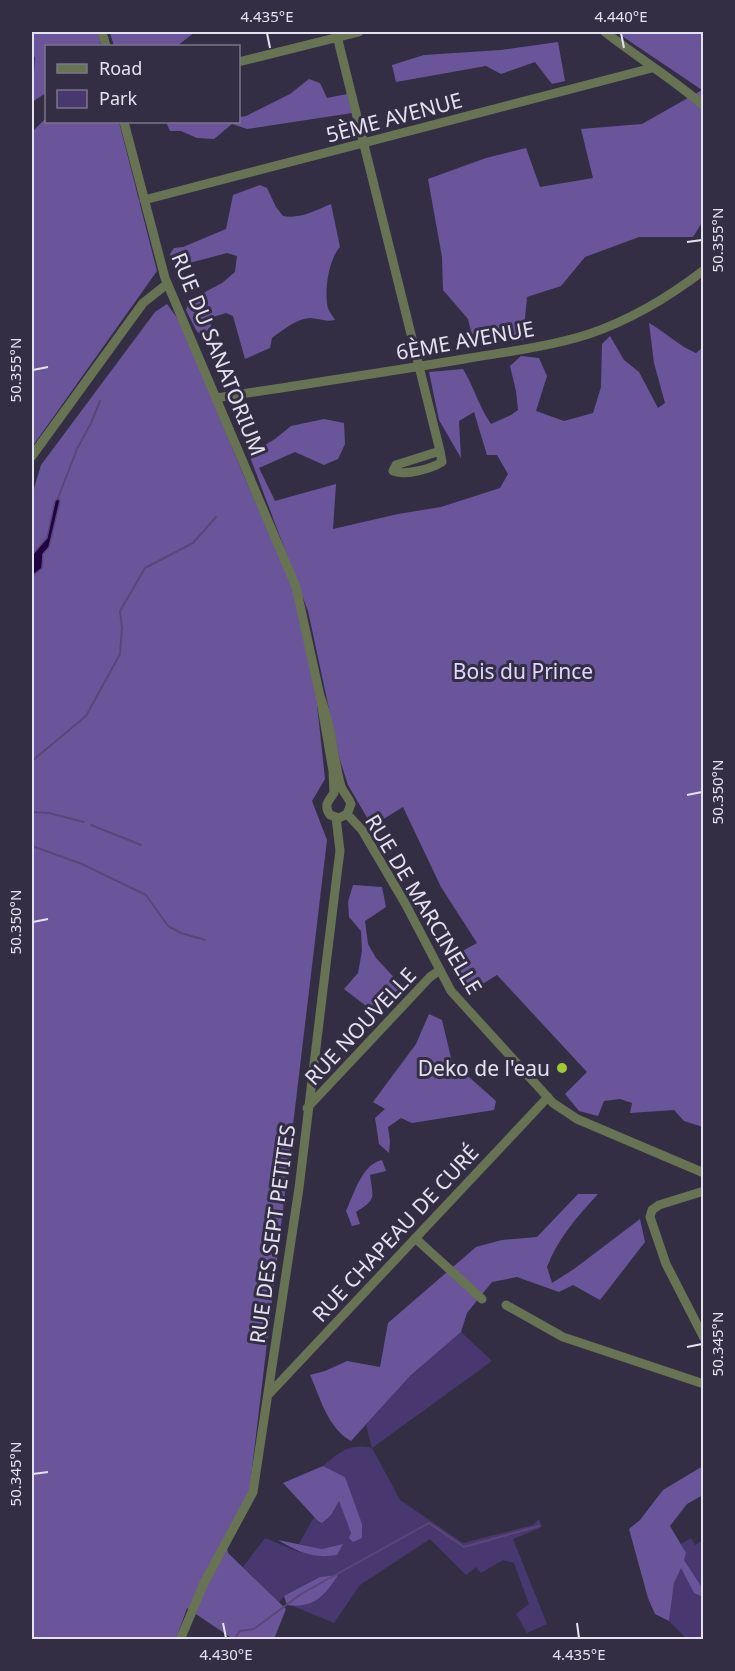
<svg xmlns="http://www.w3.org/2000/svg" width="735" height="1671" font-family="'Noto Sans',sans-serif">
	<style>
		.green { fill: #49386f }
		.forest { fill: #6a559b }
		.water { fill: #200344; stroke: #5b4678; stroke-width: 1.5 }
		.lines { fill: none; stroke-linecap: round; stroke-linejoin: round }
		.stream { stroke: #5b4678; stroke-width: 2 }
		.minor { stroke: #677353; stroke-width: 9 }
		.ticks { fill: none; stroke: #e5e2f0; stroke-width: 2 }
		.poi-dot { fill: #9dca30; stroke: #342e44; stroke-width: 2 }
		.labels { text-anchor: middle; dominant-baseline: central; stroke-width: 6; stroke-linejoin: round; paint-order: stroke }
		.street-label { font-size: 21px; fill: #e5e2f0; stroke: #342e44 }
		.park-label { font-size: 21px; fill: #e0d6ff; stroke: #342e44 }
		.poi-label { font-size: 21px; fill: #e5e2f0; stroke: #342e44; text-anchor: end }
		.neatline { fill: none; stroke: #e5e2f0; stroke-width: 2 }
		.ticks-label { font-size: 15px; text-anchor: middle; fill: #e5e2f0 }
	</style>
	<rect width="100%" height="100%" fill="#342e44"/>
	<path class="green" d="M461,1332L492,1361L372,1448L400,1500L463,1543L533,1525L539,1519L542,1527L513,1539L547,1624L527,1633L516,1614L529,1604L514,1563L503,1560L481,1573L476,1567L466,1575L430,1539L360,1585L334,1623L293,1606L304,1604L284,1596L279,1602L243,1567L265,1538L296,1551L312,1555L343,1544L322,1549L299,1544L314,1517L318,1521L339,1500L351,1533L353,1542L345,1477L323,1466C341,1452 348,1443 372,1448L366,1425L410,1376Z
		M691,1538L695,1545L703,1540V1589L684,1560L681,1544Z
		M681,1567L694,1593L703,1597V1639H687L669,1621L674,1583Z"/>
	<path class="forest" d="M32,32H98L101,46H46V93L32,102L35,57L32,55Z
		M117,32H195L177,46L138,45L114,46L110,33Z
		M616,32H703V221L693,237H639L585,257L561,286L527,297L523,340L474,343L468,319L443,290L442,257L428,179L486,158L526,148L540,187L593,178L581,129L642,124L702,90Z
		M558,42L565,81L552,84L535,62L501,74L486,66L396,82L392,65L424,55L501,50Z
		M309,79L320,83L327,98L347,94L352,113L247,129L232,124L214,139L197,138L181,131H170L166,122H238L239,117L246,116L290,94Z
		M46,118V122H119L157,271L32,447V132Z
		M260,185L267,188L276,207L283,216C301,219 314,211 331,204L340,247C329,259 325,287 327,303C327,309 332,315 335,320C326,322 320,319 311,318C297,318 283,330 272,338L270,348L245,359L233,316L226,313L210,318L212,337L209,345L196,330L186,310L190,300L222,283L235,272L237,256L227,253L178,266L171,260L170,254L174,248L183,247L226,229L233,195Z
		M167,304L181,323L243,474L290,579L316,695L325,779L312,801L327,840L249,1494L225,1539L228,1553L286,1609L274,1639L236,1640L230,1637L187,1608L176,1639L32,1640V495L41,465L155,312Z
		M649,323C665,332 679,346 696,353L703,347V1127L684,1121L674,1110L630,1113L632,1103L620,1099L604,1101L598,1116L579,1111L565,1094L587,1072L497,975L466,994L448,959L477,943L441,887L403,807L372,826L348,785L340,760L308,611L247,449L262,447L275,439L291,426L324,419L344,423L345,444L338,459L324,465L295,452L259,468L275,501L336,484L333,529L398,514L441,507L500,488L508,474L497,455H487L474,412L459,421L461,458L439,420L429,372L463,369C474,387 479,407 491,424L511,415L518,410L516,391L510,366L521,356L539,358L547,376L536,411L564,421L593,413L601,387L602,344L610,336L624,360L639,372L658,408L665,403L654,363Z
		M353,885L382,887L386,907L365,921L368,944L376,958L402,986L374,1012L344,989L358,973L362,951L361,931L349,917L348,902Z
		M429,1014L442,1020L452,1062L496,1101L494,1110L412,1123L401,1118L388,1127L390,1141L389,1153L379,1144L375,1118L385,1109L373,1102L416,1044Z
		M382,1160L386,1171L370,1175C373,1198 377,1199 356,1212L360,1224L352,1226L346,1211C354,1194 362,1164 382,1160Z
		M578,1194H598C577,1217 558,1238 547,1267L552,1283L574,1269L640,1219L645,1242L600,1300L573,1285L559,1292L517,1277L492,1282L467,1313L461,1332L410,1376L351,1441C327,1427 321,1399 310,1375L325,1371L347,1361L380,1367L388,1323L476,1247L502,1240L537,1237Z
		M323,1466L345,1477L362,1524V1538L353,1542L349,1538L351,1533L339,1501L331,1515L322,1523L318,1521L283,1483Z
		M703,1466V1495L687,1504L670,1526L686,1553L684,1560L703,1589V1597L694,1593L681,1568L674,1583L669,1621L655,1614L648,1598L629,1529L640,1520L663,1490Z
		M278,1540L322,1549L343,1544L337,1555C313,1559 298,1552 278,1540Z
		M338,1575C325,1595 314,1609 287,1605L284,1596L320,1577Z"/>
	<path class="water" d="M58,498L60,501L49,547L43,554L42,568L32,576V555L47,538L55,501Z"/>
	<g class="lines">
		<path class="stream" d="M58,498L77,449L91,423L100,401
			M32,761L86,716L120,654L122,628L120,611L145,568L193,543L216,517
			M32,812L49,813L84,822
			M91,825L141,845
			M32,846L82,864L146,895L168,926L181,933L205,940
			M234,1640L240,1631L254,1629L301,1594L429,1523L464,1547L539,1526"/>
		<path class="minor" d="M102,32L106,46
			M336,32L440,451L442,462C431,469 404,476 393,471L396,465L440,451
			M605,32C637,57 673,79 704,106
			M238,62L359,32
			M124,122L165,278L296,587L320,696L333,771L334,793C329,800 323,805 330,815L339,818L347,814L351,804C348,796 342,792 340,783C333,754 331,724 320,696
			M144,200L652,68
			M216,398C299,385 381,373 464,359C505,352 548,347 589,334C630,320 669,297 704,270
			M32,456L143,303L167,284
			M347,814L362,830L406,905L451,991L553,1103L577,1119L704,1173
			M307,1108L430,977L440,970
			M704,1191L659,1205L652,1210L650,1217L666,1264L704,1338
			M415,1238L482,1299
			M506,1305L563,1337L704,1384
			M269,1394L548,1097
			M180,1640L204,1583L253,1492L299,1188L337,874L340,851L336,817"/>
	</g>
	<path class="ticks" d="M267,33L270,48M621,33L624,48M687,242L702,240M33,370L48,367M687,795L702,792M33,922L48,919M687,1347L702,1344M33,1474L48,1472M223,1623L226,1638M577,1623L579,1638"/>
	<circle class="poi-dot" cx="562" cy="1068" r="6"/>
	<g class="labels">
		<g class="street-label">
			<text transform="translate(394 117) rotate(-15)">5ÈME AVENUE</text>
			<text transform="translate(465 340) rotate(-10)">6ÈME AVENUE</text>
			<text transform="translate(219 354) rotate(68)">RUE DU SANATORIUM</text>
			<text transform="translate(424 904) rotate(59)">RUE DE MARCINELLE</text>
			<text transform="translate(360 1026) rotate(-47)">RUE NOUVELLE</text>
			<text transform="translate(395 1233) rotate(-47)">RUE CHAPEAU DE CURÉ</text>
			<text transform="translate(272 1234) rotate(-82)">RUE DES SEPT PETITES</text>
		</g>
		<g class="park-label">
			<text x="523" y="671">Bois du Prince</text>
		</g>
		<g class="poi-label">
			<text x="550" y="1068">Deko de l'eau</text>
		</g>
	</g>
	<rect width="735" height="1671" fill="none" stroke="#342e44" stroke-width="66"/>
	<rect x="45" y="45" width="195" height="78" fill="#342e44" stroke="#7b7689" stroke-width="1.5"/>
	<rect x="57" y="64" width="30" height="9" fill="#677353" stroke="#7b7689" stroke-width="1.5"/>
	<text x="99" y="75" font-size="18" fill="#e5e2f0">Road</text>
	<rect x="57" y="90" width="30" height="18" fill="#49386f" stroke="#7b7689" stroke-width="1.5"/>
	<text x="99" y="105" font-size="18" fill="#e5e2f0">Park</text>
	<rect x="33" y="33" width="669" height="1605" class="neatline"/>
	<g class="ticks-label">
		<text x="267" y="22">4.435°E</text>
		<text x="621" y="22">4.440°E</text>
		<text transform="translate(718 240) rotate(-90)" y="5">50.355°N</text>
		<text transform="translate(16 370) rotate(-90)" y="5">50.355°N</text>
		<text transform="translate(718 792) rotate(-90)" y="5">50.350°N</text>
		<text transform="translate(16 922) rotate(-90)" y="5">50.350°N</text>
		<text transform="translate(718 1344) rotate(-90)" y="5">50.345°N</text>
		<text transform="translate(16 1474) rotate(-90)" y="5">50.345°N</text>
		<text x="226" y="1660">4.430°E</text>
		<text x="579" y="1660">4.435°E</text>
	</g>
</svg>
